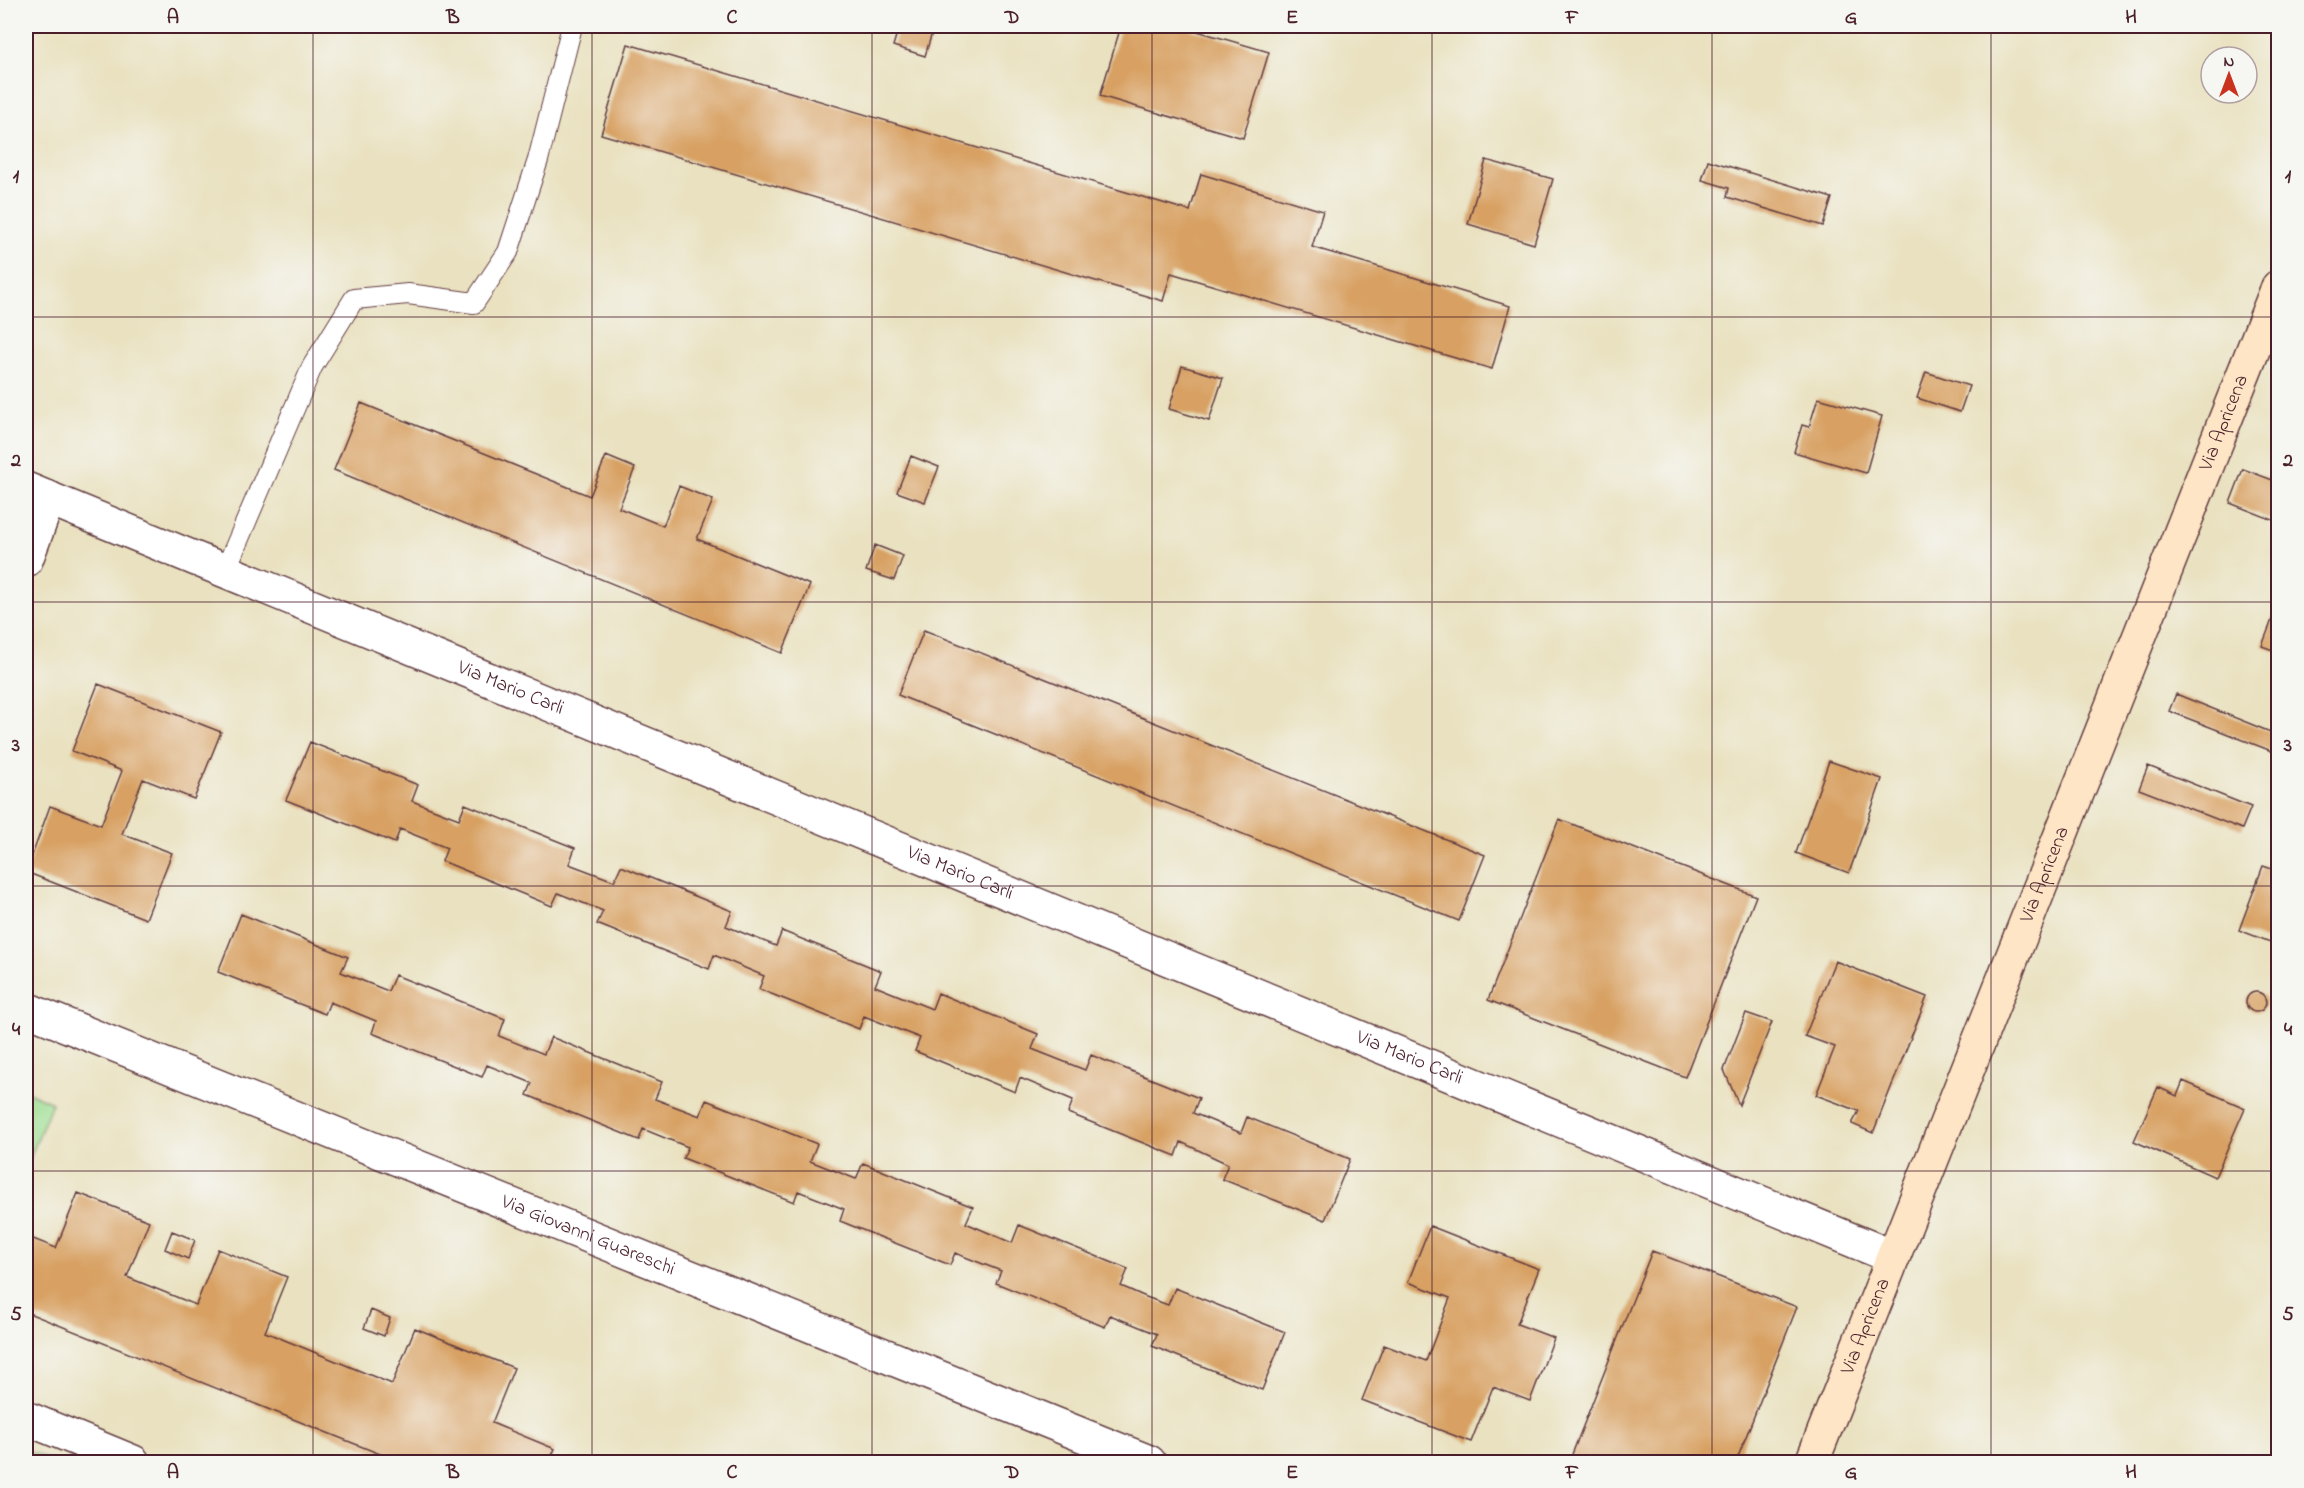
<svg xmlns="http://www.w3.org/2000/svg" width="2304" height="1488" font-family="'Indie Flower',sans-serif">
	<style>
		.green { fill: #9fde93; stroke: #747e5f; stroke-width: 1.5 }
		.building { fill: #d8a164 }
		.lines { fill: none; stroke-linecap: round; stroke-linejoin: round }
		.service-casing { stroke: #623c41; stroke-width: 22 }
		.minor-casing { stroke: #623c41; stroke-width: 36 }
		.tertiary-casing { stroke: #623c41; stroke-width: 36 }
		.secondary-casing { stroke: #623c41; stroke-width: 36 }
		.service { stroke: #fff; stroke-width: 20 }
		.minor { stroke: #fff; stroke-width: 33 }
		.tertiary { stroke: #fff; stroke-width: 33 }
		.secondary { stroke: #fde5c5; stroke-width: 33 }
		.grid { fill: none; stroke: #4a1f2b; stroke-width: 1.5; stroke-opacity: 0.55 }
		.labels { text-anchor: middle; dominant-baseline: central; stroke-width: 5; stroke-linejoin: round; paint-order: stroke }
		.street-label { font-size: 20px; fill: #4a1f2b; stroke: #f6f6f2 }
		.neatline { fill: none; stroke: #4a1f2b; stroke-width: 2 }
		.grid-label { font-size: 20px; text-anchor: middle; font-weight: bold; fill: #4a1f2b }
	</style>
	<rect width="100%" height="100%" fill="#f6f6f2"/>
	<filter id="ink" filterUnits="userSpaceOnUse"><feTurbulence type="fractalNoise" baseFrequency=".0167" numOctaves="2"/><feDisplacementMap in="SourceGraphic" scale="12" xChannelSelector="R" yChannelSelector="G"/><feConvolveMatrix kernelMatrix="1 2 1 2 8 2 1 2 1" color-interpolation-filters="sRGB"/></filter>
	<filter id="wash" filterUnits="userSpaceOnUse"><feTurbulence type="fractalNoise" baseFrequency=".008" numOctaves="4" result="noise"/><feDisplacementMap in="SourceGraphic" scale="24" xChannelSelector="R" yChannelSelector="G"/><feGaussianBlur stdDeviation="1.35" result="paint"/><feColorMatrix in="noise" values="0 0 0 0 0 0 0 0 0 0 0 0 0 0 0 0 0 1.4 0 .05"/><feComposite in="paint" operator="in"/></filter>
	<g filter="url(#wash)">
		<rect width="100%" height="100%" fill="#e9e1bf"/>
		<path class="green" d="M26,1091L52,1103L26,1168Z
			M26,1450L55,1462H26Z"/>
		<g id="blocks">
			<path class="building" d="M812,26H832L830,32Z
				M899,26H934L925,56L893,46Z
				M1121,26H1180L1269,52L1243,138L1100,96Z
				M628,44L1190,211L1201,174L1323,211L1312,247L1510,306L1492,369L1171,273L1163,301L601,134Z
				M1486,160L1553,179L1534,244L1468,224Z
				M1708,160L1832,198L1823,226L1727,197L1729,188L1702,180Z
				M1182,366L1223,378L1209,421L1169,409Z
				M1926,372L1969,386L1960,412L1917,398Z
				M1818,398L1882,416L1866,473L1794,452L1802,425L1809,427Z
				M361,403L590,496L606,456L635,468L619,508L663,526L679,486L713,500L697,539L810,585L782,653L334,470Z
				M911,456L939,467L925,502L897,492Z
				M2243,469L2278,482V522L2230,503Z
				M875,545L903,556L894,580L866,571Z
				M2275,612L2278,613V652L2262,646Z
				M924,630L1485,855L1459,921L898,695Z
				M98,684L221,732L194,799L143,779L132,807L122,834L172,853L146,919L26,872L50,806L101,825L122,771L72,751Z
				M2176,694L2278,735L2274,752L2169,711Z
				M310,742L418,785L412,801L459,819L465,804L575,848L569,864L614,881L621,866L732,911L726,926L748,935L776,946L782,931L881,971L875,986L932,1009L938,993L1038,1034L1032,1049L1085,1070L1091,1055L1199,1098L1193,1113L1241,1133L1247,1117L1350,1159L1325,1220L1222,1179L1228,1164L1181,1142L1176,1156L1068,1113L1073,1100L1020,1078L1015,1092L915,1051L920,1038L864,1016L859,1029L759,989L764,976L714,955L709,969L597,924L603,911L558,893L552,906L442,861L447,848L400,829L395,843L286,800Z
				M1829,761L1882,779L1849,873L1796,853Z
				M2148,766L2251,807L2242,829L2139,789Z
				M1559,819L1756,896L1685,1077L1488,1000Z
				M2263,866L2278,871V945L2239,930Z
				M241,914L348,957L341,972L368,983L388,991L395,975L505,1019L499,1036L544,1054L551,1037L662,1082L655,1099L700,1116L706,1100L817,1144L810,1161L856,1179L863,1163L973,1207L966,1223L1012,1243L1019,1225L1128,1269L1121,1286L1146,1297L1168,1305L1175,1288L1285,1332L1262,1390L1152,1346L1157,1334L1110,1315L1105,1327L996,1283L1001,1271L955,1253L950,1265L840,1221L844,1209L798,1191L794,1202L683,1158L688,1147L665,1138L643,1129L639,1140L527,1095L532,1083L487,1065L482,1077L372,1033L376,1021L330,1002L325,1014L218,972Z
				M1835,961L1927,997L1873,1133L1852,1124L1859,1111L1816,1095L1835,1047L1805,1036Z
				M2246 1002a10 10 0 1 1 20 0a10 10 0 1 1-20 0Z
				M1746,1013L1772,1022L1739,1105L1724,1070Z
				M2183,1081L2245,1108L2215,1177L2134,1141L2158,1087L2177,1096Z
				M78,1193L149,1221L127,1277L196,1305L218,1249L287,1277L265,1332L392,1384L415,1328L514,1368L492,1423L555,1449L549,1462H400L26,1312V1236L56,1248Z
				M1430,1226L1539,1269L1517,1324L1554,1338L1530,1401L1493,1387L1471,1442L1362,1400L1384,1345L1426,1361L1450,1298L1408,1282Z
				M172,1231L195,1240L188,1259L165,1249Z
				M1652,1251L1797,1307L1736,1462H1569Z
				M371,1310L390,1318L384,1336L364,1328Z"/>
		</g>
	</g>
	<g filter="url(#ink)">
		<use href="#blocks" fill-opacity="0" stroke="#623c41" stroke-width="1.5"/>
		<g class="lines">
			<defs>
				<path id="service" d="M225,571L312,367L354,299L408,294L474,303L508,252L538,160L572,26"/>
				<g id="minor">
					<path d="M26,560L49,498"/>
					<path id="s1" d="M26,1009L1149,1462"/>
					<path d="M26,1418L133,1462"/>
				</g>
				<g id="tertiary">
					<path id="s2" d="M26,489L1893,1257"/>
				</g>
				<g id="secondary">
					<path id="s3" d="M1812,1462L2278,287"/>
				</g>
			</defs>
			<use href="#service" class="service-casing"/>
			<use href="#minor" class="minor-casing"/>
			<use href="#tertiary" class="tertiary-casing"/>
			<use href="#secondary" class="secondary-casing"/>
			<use href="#service" class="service"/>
			<use href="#minor" class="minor"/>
			<use href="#tertiary" class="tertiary"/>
			<use href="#secondary" class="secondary"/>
		</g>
	</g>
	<path class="grid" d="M313,26V1462M592,26V1462M872,26V1462M1152,26V1462M1432,26V1462M1712,26V1462M1991,26V1462M26,317H2278M26,602H2278M26,886H2278M26,1171H2278"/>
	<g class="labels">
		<g class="street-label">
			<text stroke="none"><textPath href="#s3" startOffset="1118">Via Apricena</textPath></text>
			<text stroke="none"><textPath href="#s2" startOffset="524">Via Mario Carli</textPath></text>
			<text stroke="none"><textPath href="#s2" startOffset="1010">Via Mario Carli</textPath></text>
			<text stroke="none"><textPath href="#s3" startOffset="632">Via Apricena</textPath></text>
			<text stroke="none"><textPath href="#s2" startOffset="1496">Via Mario Carli</textPath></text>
			<text stroke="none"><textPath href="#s1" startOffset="606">Via Giovanni Guareschi</textPath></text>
			<text stroke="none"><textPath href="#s3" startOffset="146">Via Apricena</textPath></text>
		</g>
	</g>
	<rect width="2304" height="1488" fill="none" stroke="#f6f6f2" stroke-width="66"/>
	<g transform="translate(2229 75)"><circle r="28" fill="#f6f6f2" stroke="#b1a0a2" stroke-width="1.5"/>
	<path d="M0-4.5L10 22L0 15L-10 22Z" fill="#c8321e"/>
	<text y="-9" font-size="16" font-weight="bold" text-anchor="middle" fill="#4a1f2b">N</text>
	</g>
	<rect x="33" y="33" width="2238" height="1422" class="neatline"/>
	<g class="grid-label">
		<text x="173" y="23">A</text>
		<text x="453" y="23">B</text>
		<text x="732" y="23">C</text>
		<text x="1012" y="23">D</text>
		<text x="1292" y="23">E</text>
		<text x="1572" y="23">F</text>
		<text x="1851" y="23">G</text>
		<text x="2131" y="23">H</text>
		<text x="16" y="182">1</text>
		<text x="2288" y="182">1</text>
		<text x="16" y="466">2</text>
		<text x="2288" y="466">2</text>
		<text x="16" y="751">3</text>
		<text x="2288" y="751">3</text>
		<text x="16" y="1035">4</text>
		<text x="2288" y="1035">4</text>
		<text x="16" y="1320">5</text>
		<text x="2288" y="1320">5</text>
		<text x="173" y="1478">A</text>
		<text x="453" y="1478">B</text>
		<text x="732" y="1478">C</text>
		<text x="1012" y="1478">D</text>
		<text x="1292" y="1478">E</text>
		<text x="1572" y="1478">F</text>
		<text x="1851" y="1478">G</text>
		<text x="2131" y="1478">H</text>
	</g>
</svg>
